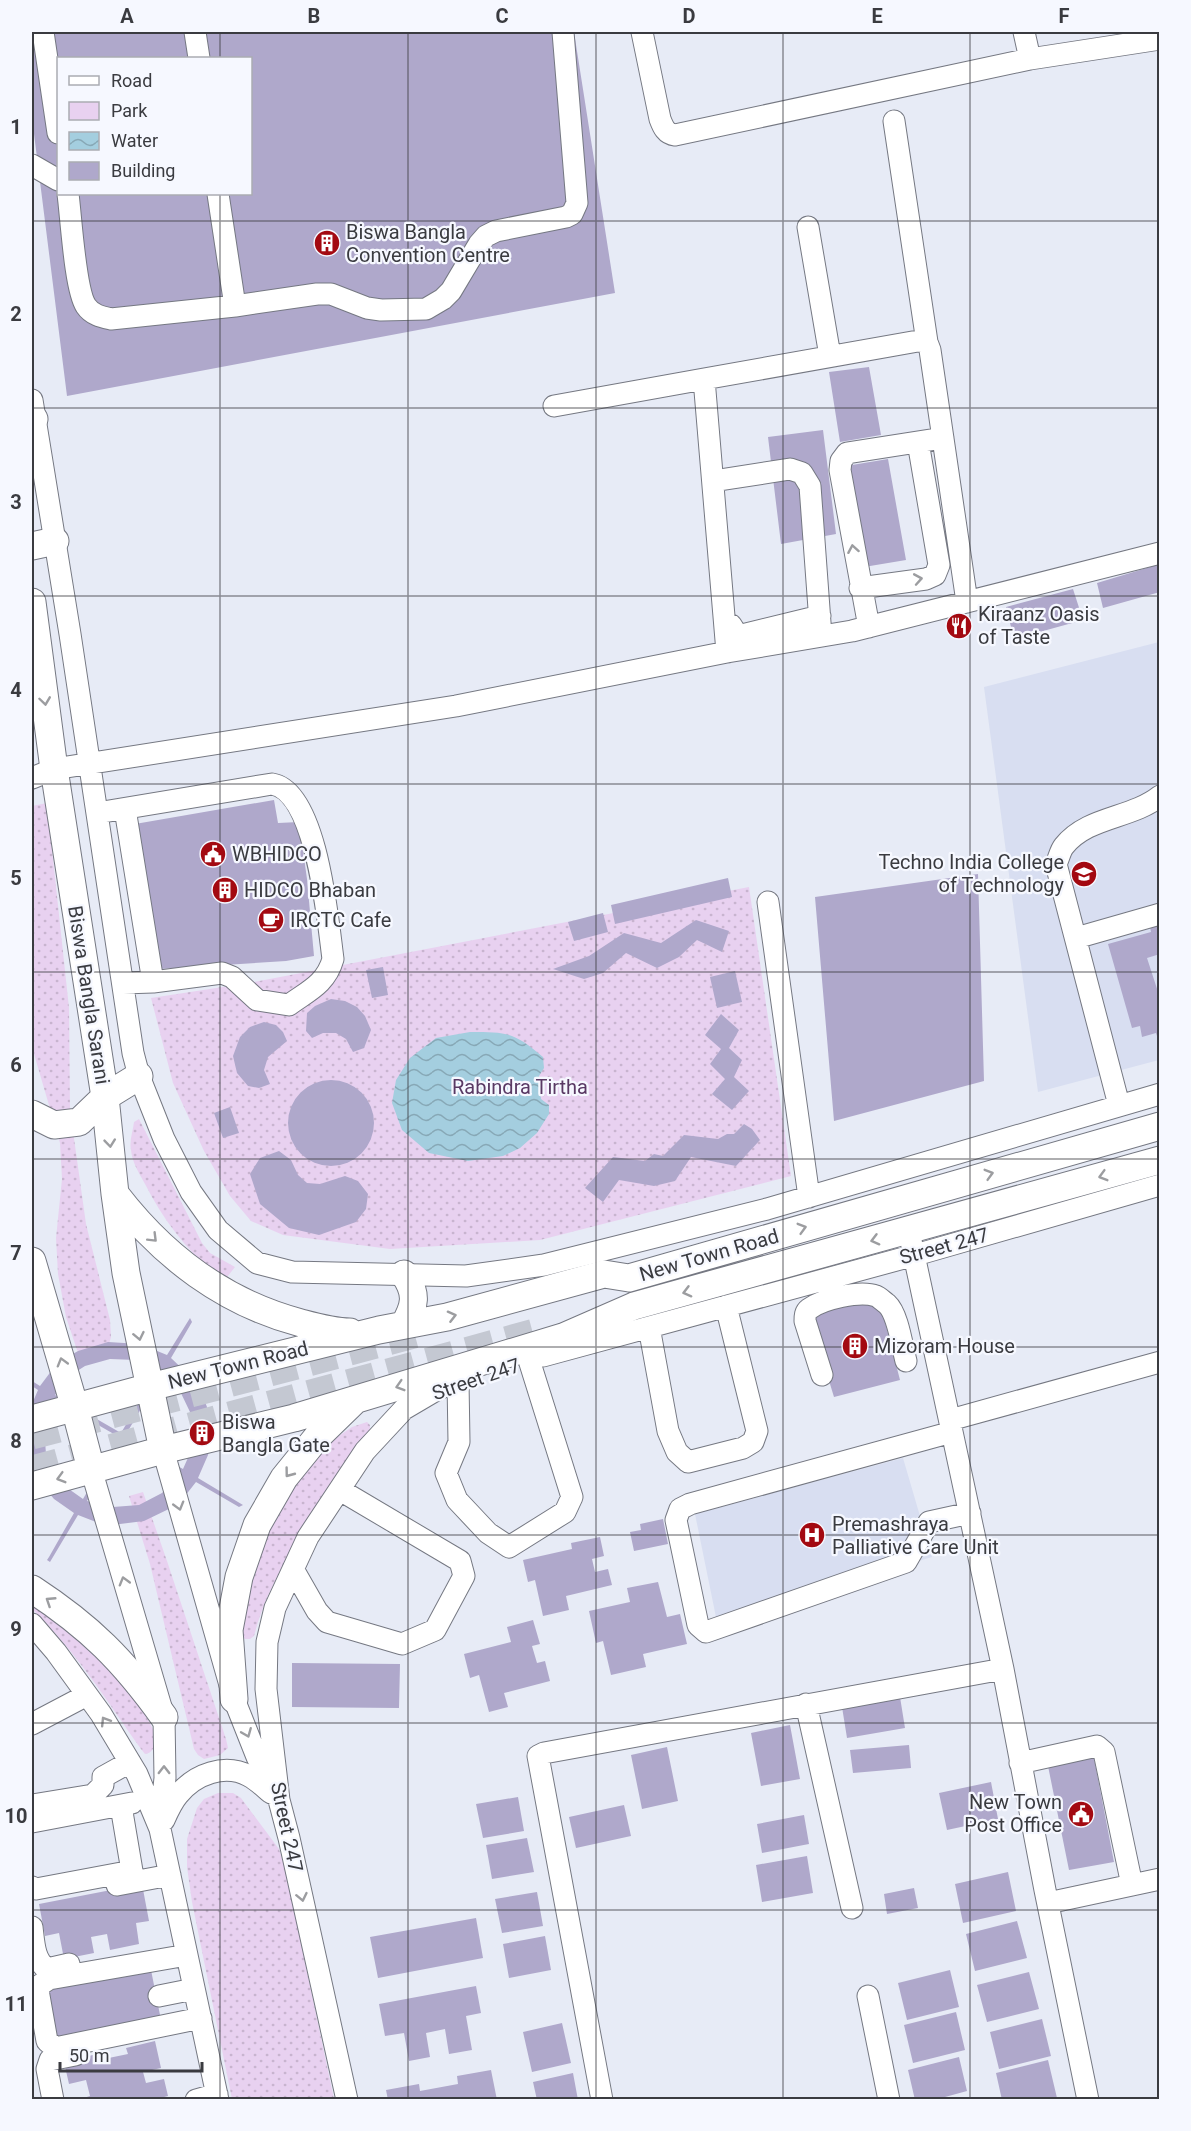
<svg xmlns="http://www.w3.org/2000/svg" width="1191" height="2131" font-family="Roboto,sans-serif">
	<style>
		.built { fill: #d8def1 }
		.green { fill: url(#green-dots) }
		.water { fill: url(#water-waves) }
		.building { fill: #afa8cb; fill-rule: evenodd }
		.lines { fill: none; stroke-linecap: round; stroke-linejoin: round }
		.major-tunnel { stroke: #c4c8d2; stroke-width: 27; stroke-dasharray: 27 14; stroke-linecap: butt }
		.minor-casing { stroke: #757882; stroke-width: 23 }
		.major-casing { stroke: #757882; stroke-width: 29 }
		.minor { stroke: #fff; stroke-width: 21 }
		.major { stroke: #fff; stroke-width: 27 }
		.oneway { stroke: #9c9da0 }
		.grid { fill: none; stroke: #3a3b40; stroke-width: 1.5; stroke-opacity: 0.55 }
		.labels { text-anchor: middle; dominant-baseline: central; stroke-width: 4.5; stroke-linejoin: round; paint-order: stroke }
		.poi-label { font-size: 20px; fill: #3a3b40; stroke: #f6f8ff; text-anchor: start }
		.street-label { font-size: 20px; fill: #3a3b40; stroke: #f6f8ff }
		.park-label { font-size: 20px; fill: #593964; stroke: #f6f8ff }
		.neatline { fill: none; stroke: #3a3b40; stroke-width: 2 }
		.grid-label { font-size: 20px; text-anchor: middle; font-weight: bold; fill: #3a3b40 }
	</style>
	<defs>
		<pattern id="green-dots" width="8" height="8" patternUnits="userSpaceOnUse" patternTransform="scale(1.5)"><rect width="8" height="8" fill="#e8d1f0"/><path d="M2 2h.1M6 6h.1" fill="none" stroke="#c8b4cf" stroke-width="1.8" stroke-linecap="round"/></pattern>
		<pattern id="water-waves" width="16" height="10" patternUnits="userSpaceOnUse" patternTransform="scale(1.5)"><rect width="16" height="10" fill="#a4cedf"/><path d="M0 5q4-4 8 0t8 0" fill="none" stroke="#87a8b6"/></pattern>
	</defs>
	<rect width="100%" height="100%" fill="#e7ebf6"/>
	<path class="built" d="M1159,642V1060L1038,1092L984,687Z
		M903,1458L932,1557L717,1622L695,1514Z"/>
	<path class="green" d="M47,803L69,1008L70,1110L86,1224L110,1320L111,1337L107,1351L81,1354L77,1350L66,1317L58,1274L56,1238L62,1179L60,1143L32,1047V806Z
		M749,887L791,1176L540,1240L390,1249L283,1235L251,1221L230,1196L204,1151L173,1083L151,998L249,983Z
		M139,1119L202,1243L210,1253L235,1267L224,1281C190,1255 165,1223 145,1184C139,1173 132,1162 131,1150C129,1141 133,1131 134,1122Z
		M367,1422L370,1425V1429C346,1464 323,1500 300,1537C281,1569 263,1599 254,1636L250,1639H245L241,1635L258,1544L293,1482L333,1440L352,1427Z
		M143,1492L167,1561L226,1739L228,1748L220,1755L204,1759L198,1755L194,1749L150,1564L129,1496Z
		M32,1597C53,1614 77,1629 97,1648C107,1658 151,1719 154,1732C156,1741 155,1753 145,1754L141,1749C107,1701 75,1650 32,1609Z
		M218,1793H233L241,1798L279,1849L286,1872L334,2099H232L192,1902L187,1867V1839L197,1808L204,1799Z"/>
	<path class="water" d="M470,1032C507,1032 514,1032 543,1057L544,1068L539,1076L541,1099L549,1105V1114L537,1133L520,1148L503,1156L468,1161L429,1153L402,1130L392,1103L396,1080L410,1058L436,1038Z"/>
	<path class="building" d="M32,32H574L615,293L67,396L32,118ZM58,58H250V194H58Z
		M869,367L881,435L840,442L829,372Z
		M823,430L836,534L781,544L768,437Z
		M888,459L906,560L852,569L834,468Z
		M1160,564V592L1103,608L1097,583Z
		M1073,589L1083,620L1014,639L1006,607Z
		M274,800L278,823L299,822L307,879L314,956L286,961L160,969L135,824Z
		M978,874L984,1081L834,1121L815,897Z
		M728,878L732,897L615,924L611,905Z
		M603,913L608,932L574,941L568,922Z
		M1160,919V954L1147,958L1160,998V1035L1157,1036L1156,1033L1142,1037L1140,1026L1132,1028L1108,944L1151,932L1149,922Z
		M696,920L729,931L722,952L697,940L679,957L657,968L626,953L603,973L584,979L553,969L589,956L624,933L661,943Z
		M383,967L388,995L372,998L366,970Z
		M735,971L742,1002L717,1008L710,977Z
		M331,999L345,1001L357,1007L365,1016L371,1030L364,1048L353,1052L346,1039L336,1033H323L312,1038L306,1031L307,1013L315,1006Z
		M721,1014L739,1030L729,1048L742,1060L734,1077L749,1091L732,1110L712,1094L725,1079L710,1064L721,1049L705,1035Z
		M264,1022L276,1025L283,1032L287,1041L268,1057L264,1070L270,1084L259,1088L248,1086L237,1073L233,1056L240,1037L250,1027Z
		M288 1123a43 43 0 1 1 86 0a43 43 0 1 1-86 0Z
		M230,1107L239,1133L223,1138L214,1113Z
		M744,1124L752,1129L760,1140L736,1166L691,1157L675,1181L654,1186L619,1180L603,1202L585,1188L613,1157L645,1161L654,1154L663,1156L684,1135L718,1139L727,1134H734Z
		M279,1151L291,1160L298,1175L307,1183L320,1184L345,1176L358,1181L368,1194L366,1209L356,1222L319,1235L289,1228L260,1204L250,1174L260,1158Z
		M873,1300L881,1306L900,1380L834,1397L808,1312Z
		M190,1318L192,1322L171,1358L192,1378L201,1392L207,1407L210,1423V1439L208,1455L198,1478L243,1505L239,1507L196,1482L185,1496L173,1507L144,1521L112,1525L96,1522L78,1515L50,1562L47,1560L49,1557L74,1513L54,1499L44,1487L32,1463V1404L38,1390L32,1386V1381L40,1386L52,1370L64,1359L78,1351L108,1342L140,1344L167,1355ZM110,1359L136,1360L158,1370L121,1433L55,1395L74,1373L85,1366ZM162,1373L179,1389L190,1412L193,1438L191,1451L183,1469L125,1436ZM53,1399L119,1437L83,1499L66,1487L58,1477L46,1454L44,1428ZM123,1439L181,1473L162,1493L139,1505L113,1507L87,1501Z
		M663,1519L668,1544L634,1551L630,1532L641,1530L640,1524Z
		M600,1537L604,1556L592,1559L595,1572L608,1569L612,1585L566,1596L569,1610L543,1616L535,1580L528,1582L523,1560L572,1549L571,1543Z
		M658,1582L667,1617L680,1614L687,1644L643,1654L646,1667L611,1675L603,1641L596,1643L589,1611L630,1602L627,1588Z
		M533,1620L540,1644L532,1646L537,1663L545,1661L550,1681L504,1693L508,1707L489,1712L479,1675L470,1678L464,1654L511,1642L507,1627Z
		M292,1663L400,1664L399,1708L292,1707Z
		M900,1697L905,1728L847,1738L842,1707Z
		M790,1725L800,1779L761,1786L751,1733Z
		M909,1745L911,1768L853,1773L850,1750Z
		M667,1747L678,1801L642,1809L631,1755Z
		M1094,1758L1114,1862L1069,1870L1048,1766Z
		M991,1782L998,1819L947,1830L939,1793Z
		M518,1797L524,1831L483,1838L476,1804Z
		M624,1805L631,1836L576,1848L569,1817Z
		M804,1815L809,1844L762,1853L757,1824Z
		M527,1838L534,1872L492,1879L486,1845Z
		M807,1856L813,1893L762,1902L756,1865Z
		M1008,1872L1016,1911L963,1923L955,1884Z
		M142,1884L149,1921L136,1923L139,1944L110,1950L107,1934L91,1937L94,1953L64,1959L59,1933L45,1936L39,1904Z
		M914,1888L918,1908L887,1914L884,1894Z
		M537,1892L543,1926L502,1933L495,1899Z
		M476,1918L483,1958L378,1978L370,1937Z
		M1017,1921L1027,1958L975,1971L966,1934Z
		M545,1936L551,1970L509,1978L503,1944Z
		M150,1965L161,2020L58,2042L47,1986Z
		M950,1970L959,2007L907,2020L898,1983Z
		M1029,1972L1039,2009L987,2022L977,1985Z
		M476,1986L481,2013L466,2016L472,2050L449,2054L445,2029L426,2033L430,2057L409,2061L404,2033L385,2036L379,2004Z
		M956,2012L965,2050L913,2063L904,2025Z
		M1042,2019L1051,2056L999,2069L990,2032Z
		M562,2023L571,2063L532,2072L523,2032Z
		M155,2041L161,2068L143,2072L146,2083L164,2079L168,2096L153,2100H77L90,2096L86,2080L69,2084L64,2062L97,2054L99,2060L128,2054L126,2048Z
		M959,2057L967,2091L934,2100H915L908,2070Z
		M1048,2060L1057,2098L1049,2100H1002L996,2073Z
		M491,2070L497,2100H388L386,2090L419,2084L420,2091L458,2084L457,2076Z
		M573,2073L578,2100H537L533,2082Z"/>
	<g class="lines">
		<path class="major-tunnel" d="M32,1436L425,1332
			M32,1469L535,1332"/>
		<defs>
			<path id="minor" d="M43,32L58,133
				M195,32L199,58
				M642,32L660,119C663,127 666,134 675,135L1030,59L1160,39
				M1024,32L1030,59
				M894,121L927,342
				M32,165L58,180
				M68,194C71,216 75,290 86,306C92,315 102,317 111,319L235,306L317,294H331L367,308L381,310L426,309L443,299L451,291L479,244L486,236L496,231L566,217L572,214L577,203L563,32
				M218,194L235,306
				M808,227L830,356
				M32,400L70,634L133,1053L139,1076L164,1139L191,1192L218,1230L257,1263L292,1272L466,1276L544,1265L767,1209L1160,1094
				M554,406L704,379
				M713,481L790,469L802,473L810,486L821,636
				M860,588L926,579L935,575L939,565L918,442
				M731,625L738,636L820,616
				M869,627L840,470L841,461L847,453L943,438
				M727,652L704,379L918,341L927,342L930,350L967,602
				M32,778L54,769L456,706L727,652L852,631L1160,553
				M125,809L153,982
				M97,813L272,784C317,791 328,922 333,959C326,984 308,991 289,1005L257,1000L232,977L222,973L153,982L123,983
				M768,902L809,1197
				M1076,938L1160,914
				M1119,1105L1056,864C1059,858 1060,851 1064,846C1088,816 1131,819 1160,796
				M911,1241L1003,1669L1045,1890L1088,2100
				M649,1327L668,1431L677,1452L688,1462L743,1448L753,1442L757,1431L726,1306
				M543,1356L926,1252L1160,1185
				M822,1375L805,1321C805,1316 805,1312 809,1309C822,1299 860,1290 876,1296C879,1297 884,1302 887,1304C898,1314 902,1346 906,1361
				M458,1381L459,1442L446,1473L457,1500L488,1533L509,1547L565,1512L572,1497L529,1360
				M950,1420L1160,1362
				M952,1432L690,1504L680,1509L676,1520L698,1625L706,1632L906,1562L929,1522L970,1513
				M163,1450L234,1699L257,1757L272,1786
				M91,1469L164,1717L165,1778L160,1825
				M293,1569L317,1611L327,1622L402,1644L435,1630L464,1576L460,1561L340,1490
				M32,1624L56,1652L101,1714L137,1774L160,1829L218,2100
				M806,1704L852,1908
				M32,1724L87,1695
				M1020,1763L1097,1746L1104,1752L1132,1885
				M32,1805L93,1795L103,1785V1777L130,1762
				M164,1820C168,1811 172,1802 178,1795C195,1774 225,1763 249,1776C257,1780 265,1788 271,1793
				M32,1822L132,1803
				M117,1885L170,1875
				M32,1887L36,1889L132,1871L121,1806
				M1048,1903L1160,1879
				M32,1927C34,1943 34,1960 47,1969L69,1964
				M187,1955L49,1979L40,1985L38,1990L47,2041L55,2048L201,2018
				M159,1996L194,1989
				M868,1996L889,2100
				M53,2100L47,2069L50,2060L75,2055
				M196,2100L217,2094
				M347,2100L289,1838L279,1800L266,1689L267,1642L275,1608L308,1537L365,1451L404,1409L438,1389L466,1378
				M602,2100L538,1756L544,1753L1003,1669"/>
			<path id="major" d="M32,420L34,419
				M32,546L55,541
				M32,602L54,769L105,1097L115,1194L126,1273L163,1450
				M32,1114L54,1125L79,1122L105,1097L139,1076
				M116,1195C163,1256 225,1303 301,1323C316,1327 334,1332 350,1332
				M32,1261L75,1408L91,1469
				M404,1325C415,1306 418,1294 404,1274
				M32,1419L150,1387L379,1330L447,1317L604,1274L629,1278L1160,1126
				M32,1486L163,1450L294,1418L563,1337L634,1306L1160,1160
				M32,1589C90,1627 123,1660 164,1717
				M234,1699L229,1630L239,1577L257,1525L284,1478L318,1436L353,1402"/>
		</defs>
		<use href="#minor" class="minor-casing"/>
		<use href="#major" class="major-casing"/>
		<use href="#minor" class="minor"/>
		<use href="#major" class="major"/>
	</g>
	<defs><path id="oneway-chevron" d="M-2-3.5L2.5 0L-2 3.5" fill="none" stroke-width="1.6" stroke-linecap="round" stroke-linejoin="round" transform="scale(1.5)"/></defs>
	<g class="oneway">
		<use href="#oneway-chevron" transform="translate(853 549) rotate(-100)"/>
		<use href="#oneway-chevron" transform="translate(918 579) rotate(-10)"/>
		<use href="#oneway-chevron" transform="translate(45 701) rotate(82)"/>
		<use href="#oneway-chevron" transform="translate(110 1143) rotate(84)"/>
		<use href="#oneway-chevron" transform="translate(989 1174) rotate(-16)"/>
		<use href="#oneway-chevron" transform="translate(1103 1176) rotate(164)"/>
		<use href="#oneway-chevron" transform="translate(802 1228) rotate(-16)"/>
		<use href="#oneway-chevron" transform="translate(153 1238) rotate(45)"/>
		<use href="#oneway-chevron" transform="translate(875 1240) rotate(165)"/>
		<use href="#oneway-chevron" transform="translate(687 1292) rotate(165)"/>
		<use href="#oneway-chevron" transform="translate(452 1316) rotate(-14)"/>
		<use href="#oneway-chevron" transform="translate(139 1336) rotate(78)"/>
		<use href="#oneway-chevron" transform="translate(62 1362) rotate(-106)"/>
		<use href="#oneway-chevron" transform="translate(400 1386) rotate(163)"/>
		<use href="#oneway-chevron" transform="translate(289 1473) rotate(127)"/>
		<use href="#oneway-chevron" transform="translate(61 1478) rotate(164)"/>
		<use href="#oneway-chevron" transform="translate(179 1506) rotate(74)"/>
		<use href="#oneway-chevron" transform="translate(124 1581) rotate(-106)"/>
		<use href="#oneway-chevron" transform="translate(50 1601) rotate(-147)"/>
		<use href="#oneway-chevron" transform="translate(105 1721) rotate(-122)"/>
		<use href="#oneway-chevron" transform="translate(247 1733) rotate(68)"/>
		<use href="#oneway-chevron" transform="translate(164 1770) rotate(-90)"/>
		<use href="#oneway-chevron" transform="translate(302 1897) rotate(78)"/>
	</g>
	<path class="grid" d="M220,32V58M408,32V2100M596,32V2100M783,32V2100M970,32V2100M220,194V2100M32,221H1160M32,408H1160M32,596H1160M32,784H1160M32,972H1160M32,1159H1160M32,1347H1160M32,1535H1160M32,1723H1160M32,1910H1160"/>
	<defs>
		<symbol id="building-disc" viewBox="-11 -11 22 22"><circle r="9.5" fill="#a30911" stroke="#f6f8ff"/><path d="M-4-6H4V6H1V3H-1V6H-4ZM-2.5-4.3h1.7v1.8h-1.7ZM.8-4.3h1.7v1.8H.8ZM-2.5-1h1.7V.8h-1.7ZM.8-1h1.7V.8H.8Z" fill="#fff"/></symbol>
		<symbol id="restaurant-disc" viewBox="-11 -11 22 22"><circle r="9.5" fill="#a30911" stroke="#f6f8ff"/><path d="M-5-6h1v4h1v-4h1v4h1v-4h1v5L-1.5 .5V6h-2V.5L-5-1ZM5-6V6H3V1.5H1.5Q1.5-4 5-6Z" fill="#fff"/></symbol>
		<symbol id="civic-disc" viewBox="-11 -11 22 22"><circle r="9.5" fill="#a30911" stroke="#f6f8ff"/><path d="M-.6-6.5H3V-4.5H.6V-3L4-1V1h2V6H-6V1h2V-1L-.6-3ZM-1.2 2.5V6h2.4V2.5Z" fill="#fff"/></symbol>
		<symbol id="university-disc" viewBox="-11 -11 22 22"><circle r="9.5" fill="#a30911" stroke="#f6f8ff"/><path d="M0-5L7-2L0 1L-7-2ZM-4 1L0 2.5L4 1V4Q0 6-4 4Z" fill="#fff"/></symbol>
		<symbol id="cafe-disc" viewBox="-11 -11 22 22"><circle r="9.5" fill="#a30911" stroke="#f6f8ff"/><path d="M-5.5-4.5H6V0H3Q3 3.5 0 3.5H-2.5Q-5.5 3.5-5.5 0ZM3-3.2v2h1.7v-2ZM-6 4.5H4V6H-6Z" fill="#fff"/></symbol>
		<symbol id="hospital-disc" viewBox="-11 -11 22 22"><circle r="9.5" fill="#a30911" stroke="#f6f8ff"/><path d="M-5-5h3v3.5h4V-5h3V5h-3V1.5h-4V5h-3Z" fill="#fff"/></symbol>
	</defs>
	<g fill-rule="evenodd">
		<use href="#building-disc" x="312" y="228" width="30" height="30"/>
		<use href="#restaurant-disc" x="944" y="611" width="30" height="30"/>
		<use href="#civic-disc" x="198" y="839" width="30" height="30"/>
		<use href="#university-disc" x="1069" y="859" width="30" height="30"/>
		<use href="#building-disc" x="210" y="875" width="30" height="30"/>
		<use href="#cafe-disc" x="256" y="905" width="30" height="30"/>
		<use href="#building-disc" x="840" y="1331" width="30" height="30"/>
		<use href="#building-disc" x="187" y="1418" width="30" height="30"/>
		<use href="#hospital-disc" x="797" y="1520" width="30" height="30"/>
		<use href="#civic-disc" x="1066" y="1799" width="30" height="30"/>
	</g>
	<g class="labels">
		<g class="poi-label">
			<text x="346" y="232">Biswa Bangla<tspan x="346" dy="23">Convention Centre</tspan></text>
			<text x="978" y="614">Kiraanz Oasis<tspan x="978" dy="23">of Taste</tspan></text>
			<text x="232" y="854">WBHIDCO</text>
			<text x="1064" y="862" text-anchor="end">Techno India College<tspan x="1064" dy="23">of Technology</tspan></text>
			<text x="244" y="890">HIDCO Bhaban</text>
			<text x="290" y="920">IRCTC Cafe</text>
			<text x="874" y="1346">Mizoram House</text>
			<text x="222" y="1422">Biswa<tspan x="222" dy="23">Bangla Gate</tspan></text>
			<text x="832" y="1524">Premashraya<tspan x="832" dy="23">Palliative Care Unit</tspan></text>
			<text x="1062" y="1802" text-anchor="end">New Town<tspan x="1062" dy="23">Post Office</tspan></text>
		</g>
		<g class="street-label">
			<text transform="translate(89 995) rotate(81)">Biswa Bangla Sarani</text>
			<text transform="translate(944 1246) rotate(-15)">Street 247</text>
			<text transform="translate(709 1255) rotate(-16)">New Town Road</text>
			<text transform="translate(238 1365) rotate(-14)">New Town Road</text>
			<text transform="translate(476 1379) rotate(-19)">Street 247</text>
			<text transform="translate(287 1827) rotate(78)">Street 247</text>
		</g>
		<g class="park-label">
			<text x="520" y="1087">Rabindra Tirtha</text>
		</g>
	</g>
	<rect width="1191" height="2131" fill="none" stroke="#f6f8ff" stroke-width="66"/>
	<rect x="57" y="57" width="195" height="138" fill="#f6f8ff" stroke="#abacb3" stroke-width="1.5"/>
	<rect x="69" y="76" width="30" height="9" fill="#ffffff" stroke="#abacb3" stroke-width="1.5"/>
	<text x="111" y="87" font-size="18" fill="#3a3b40">Road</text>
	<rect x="69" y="102" width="30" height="18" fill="#e8d1f0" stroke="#abacb3" stroke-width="1.5"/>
	<text x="111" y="117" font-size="18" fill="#3a3b40">Park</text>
	<rect x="69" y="132" width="30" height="18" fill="url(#water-waves)" stroke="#abacb3" stroke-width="1.5"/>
	<text x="111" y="147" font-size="18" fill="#3a3b40">Water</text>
	<rect x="69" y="162" width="30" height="18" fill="#afa8cb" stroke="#abacb3" stroke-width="1.5"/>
	<text x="111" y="177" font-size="18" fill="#3a3b40">Building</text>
	<path d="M60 2062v9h142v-9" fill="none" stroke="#3a3b40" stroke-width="3"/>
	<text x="69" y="2062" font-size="18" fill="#3a3b40" stroke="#f6f8ff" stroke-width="4.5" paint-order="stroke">50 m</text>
	<rect x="33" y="33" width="1125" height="2065" class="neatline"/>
	<g class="grid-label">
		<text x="127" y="23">A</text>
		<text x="314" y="23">B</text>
		<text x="502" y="23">C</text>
		<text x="689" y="23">D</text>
		<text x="877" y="23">E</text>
		<text x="1064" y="23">F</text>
		<text x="16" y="134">1</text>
		<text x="16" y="321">2</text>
		<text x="16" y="509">3</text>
		<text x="16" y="697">4</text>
		<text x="16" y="885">5</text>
		<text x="16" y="1072">6</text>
		<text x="16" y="1260">7</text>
		<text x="16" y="1448">8</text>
		<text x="16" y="1636">9</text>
		<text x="16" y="1823">10</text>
		<text x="16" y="2011">11</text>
	</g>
</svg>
